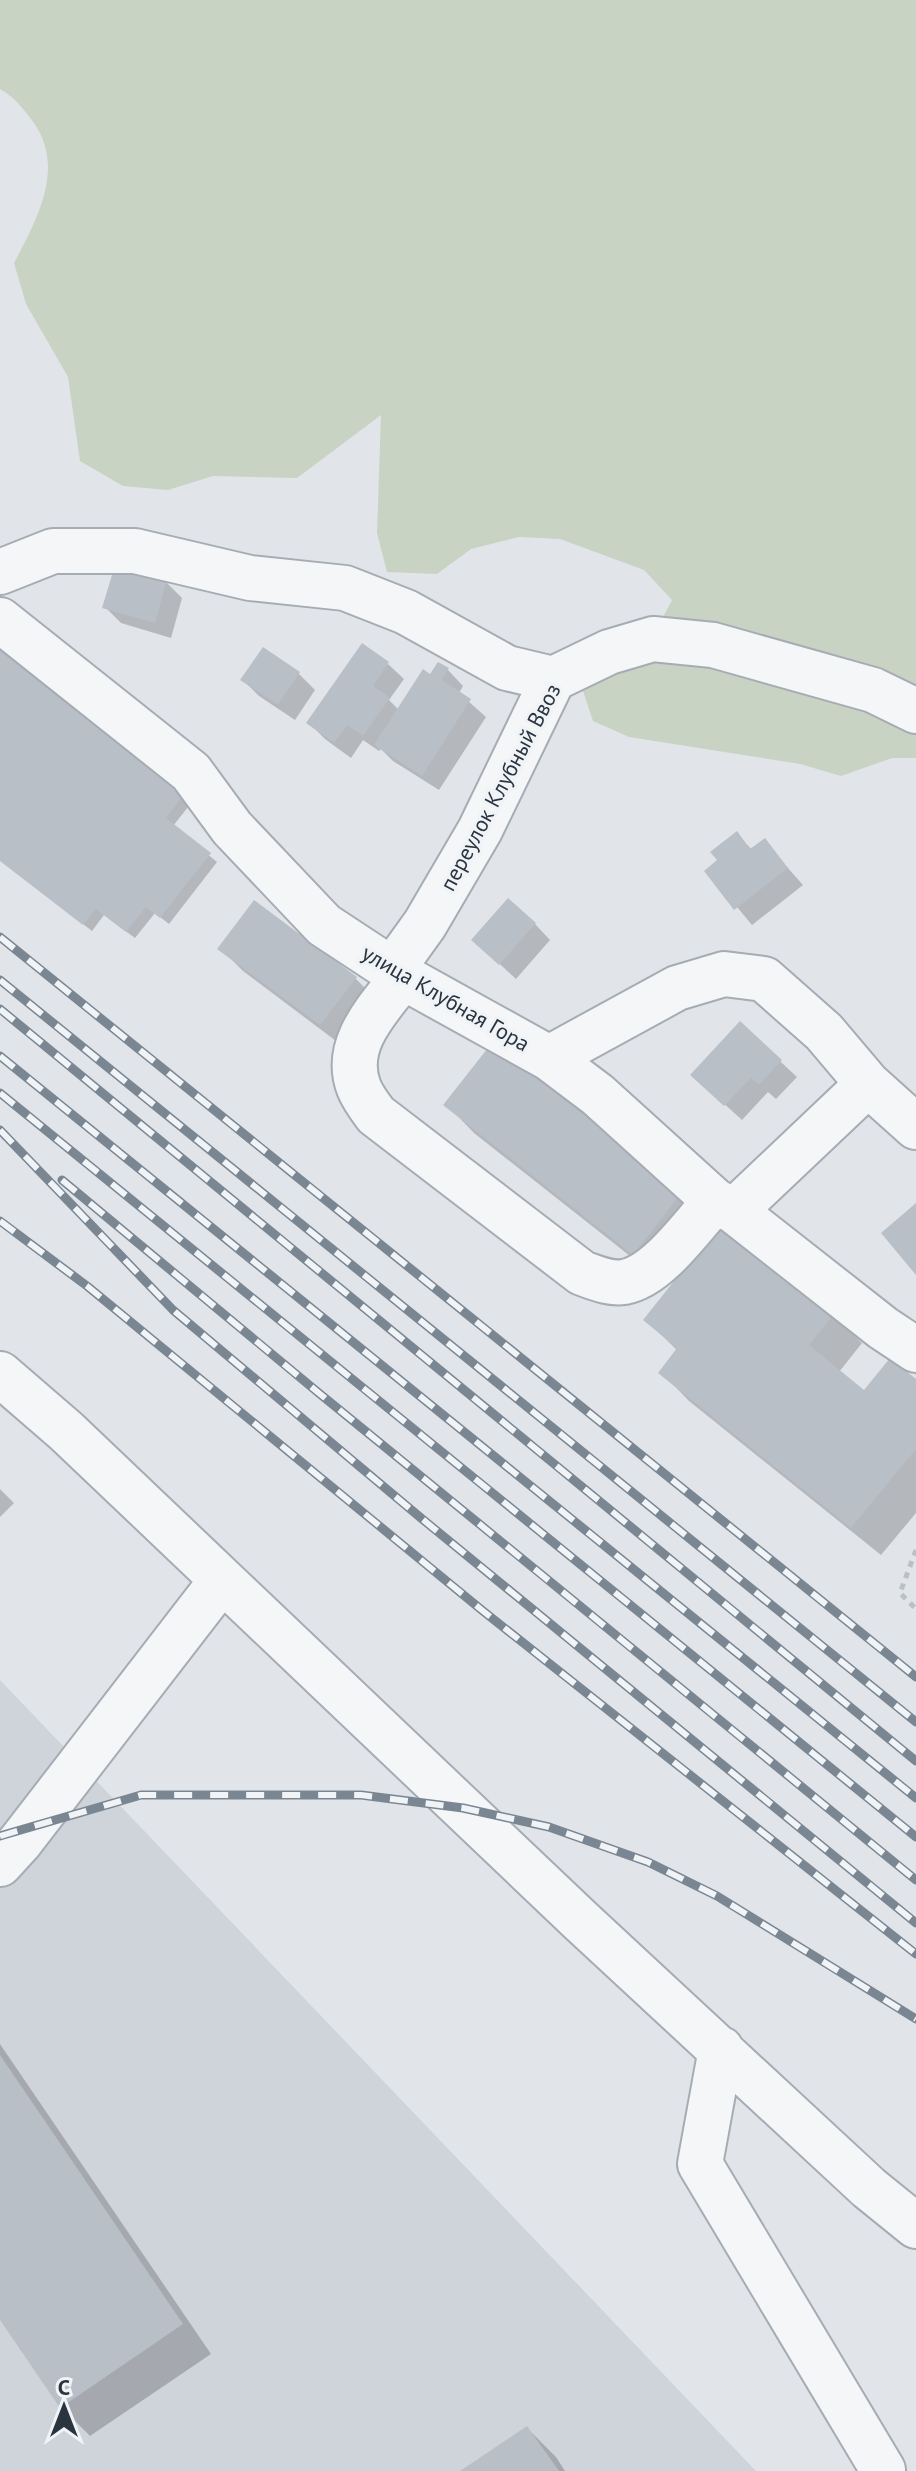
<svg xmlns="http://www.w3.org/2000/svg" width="916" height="2471" font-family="'PT Sans',sans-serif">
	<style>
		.built { fill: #cfd4db }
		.green { fill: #c8d3c3 }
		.shadow { fill: #0003 }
		.building { fill: #b9bfc6 }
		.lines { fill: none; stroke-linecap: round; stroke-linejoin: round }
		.minor-casing { stroke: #a6acb4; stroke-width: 48 }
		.path { stroke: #bbc0c5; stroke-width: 5; stroke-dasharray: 6 6; stroke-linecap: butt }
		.minor { stroke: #f4f6f8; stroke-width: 44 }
		.rail-casing { stroke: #7b8693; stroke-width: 9 }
		.rail { stroke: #f1f4f7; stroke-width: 6; stroke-dasharray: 18; stroke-linecap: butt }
		.labels { text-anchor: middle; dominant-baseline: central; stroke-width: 7; stroke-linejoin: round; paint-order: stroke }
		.street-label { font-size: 22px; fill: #2a3441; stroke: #f1f4f7 }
	</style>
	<rect width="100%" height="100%" fill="#e1e5ea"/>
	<path class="built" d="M0,1680L756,2471H0Z"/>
	<path class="green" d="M0,0H916V758H892L841,776L800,764L629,737L593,721L580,682L652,638L672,600L644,570L560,539L519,537L471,549L437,574L387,572L377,533L381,415L297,478L213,476L168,490L123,486L80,461L68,377L26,304L14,263C38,218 67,165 31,119C21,106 14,97 0,89Z"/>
	<path class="shadow" d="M166,582L182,598L171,638L121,623L105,607Z
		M263,650L299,674L315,690L295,720L259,696L243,680Z
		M0,652L192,802L173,826L217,862L169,924L155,913L135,938L104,915L92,931L0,860Z
		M388,664L404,679L389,700L399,710L431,677L448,670L463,686L459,693L486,717L439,790L393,761L381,749L379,751L363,740L351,758L325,739L309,723Z
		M737,834L752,850L764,841L803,885L752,925L707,871L720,861Z
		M535,924L550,940L516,979L490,955Z
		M220,948L355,978L378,1001L344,1047L243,971Z
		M740,1024L797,1077L776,1099L768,1092L742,1120L709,1090Z
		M496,1042L713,1219L663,1282L474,1133L446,1104Z
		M833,1315L862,1343L839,1372L864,1393L916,1381V1513L881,1555L689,1401L661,1372L678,1351L645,1319Z
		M0,1489L14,1503L0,1517Z
		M0,2044L211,2354L90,2436L61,2407L0,2316Z
		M527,2428L556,2457L565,2471H464Z"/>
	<path class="building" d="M115,565L167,580L155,623L102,608Z
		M362,643L389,662L373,686L390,698L363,736L347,725L334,743L306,723Z
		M263,647L300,672L278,705L240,680Z
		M0,649L186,792L166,818L211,853L160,918L146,907L126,932L96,909L83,925L0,861Z
		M438,662L449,668L442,680L471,699L422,776L374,745L423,669L430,674Z
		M737,831L750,849L765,838L788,868L734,910L704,871L717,860L710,852Z
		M508,898L536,923L499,965L471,940Z
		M254,900L357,977L320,1025L217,949Z
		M740,1021L782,1060L759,1085L751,1078L724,1106L690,1075Z
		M495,1039L685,1189L633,1255L443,1105Z
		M916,1203V1275L881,1233Z
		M721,1222L835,1313L809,1345L864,1390L890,1358L916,1379V1449L851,1528L658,1373L677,1348L643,1320Z
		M0,2055L183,2324L60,2408L0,2320Z
		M527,2426L559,2471H460Z"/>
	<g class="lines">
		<defs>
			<path id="minor" d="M0,572L53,551H135L250,578L345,588L406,612L507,668L553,679
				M0,620L191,772L232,828L324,925L403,977L549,1058L598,1095L715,1201L734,1211L883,1328L916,1350
				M392,970L425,924L480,830L553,679L609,652L653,639L713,645L873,690L916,711
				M403,977C378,1009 342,1045 359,1088C363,1098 370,1107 376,1115L582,1273C596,1278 609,1284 624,1282C658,1276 692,1226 715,1201
				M549,1058L677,988L724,974L764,979L824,1032L868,1084L916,1127
				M734,1211L868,1084
				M0,1374L66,1431L581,1921L869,2188L916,2226
				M0,1864L20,1842L222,1580
				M721,2049L700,2164L883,2470"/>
		</defs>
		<use href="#minor" class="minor-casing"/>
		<path class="path" d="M916,1550L900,1593L916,1609"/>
		<use href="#minor" class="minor"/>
		<defs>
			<path id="rail" d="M0,937L916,1677
				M0,980L916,1722
				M0,1009L916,1761
				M0,1056L916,1798
				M0,1093L916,1837
				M0,1130L173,1310L421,1518L916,1923
				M62,1180L320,1394L916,1880
				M0,1221L87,1286L483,1611L916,1954
				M0,1836L141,1795H361L463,1808L549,1827L648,1862L717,1896L916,2019"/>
		</defs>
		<use href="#rail" class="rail-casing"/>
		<use href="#rail" class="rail"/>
	</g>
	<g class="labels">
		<g class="street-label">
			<text transform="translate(500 787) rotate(-62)">переулок Клубный Ввоз</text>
			<text transform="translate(446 998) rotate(30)">улица Клубная Гора</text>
		</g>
	</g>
	<g transform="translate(64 2407)" stroke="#f1f4f7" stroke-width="6" paint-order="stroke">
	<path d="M0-6L14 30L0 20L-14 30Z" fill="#2a3441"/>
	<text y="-12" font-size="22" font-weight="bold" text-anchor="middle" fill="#2a3441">С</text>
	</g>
</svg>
